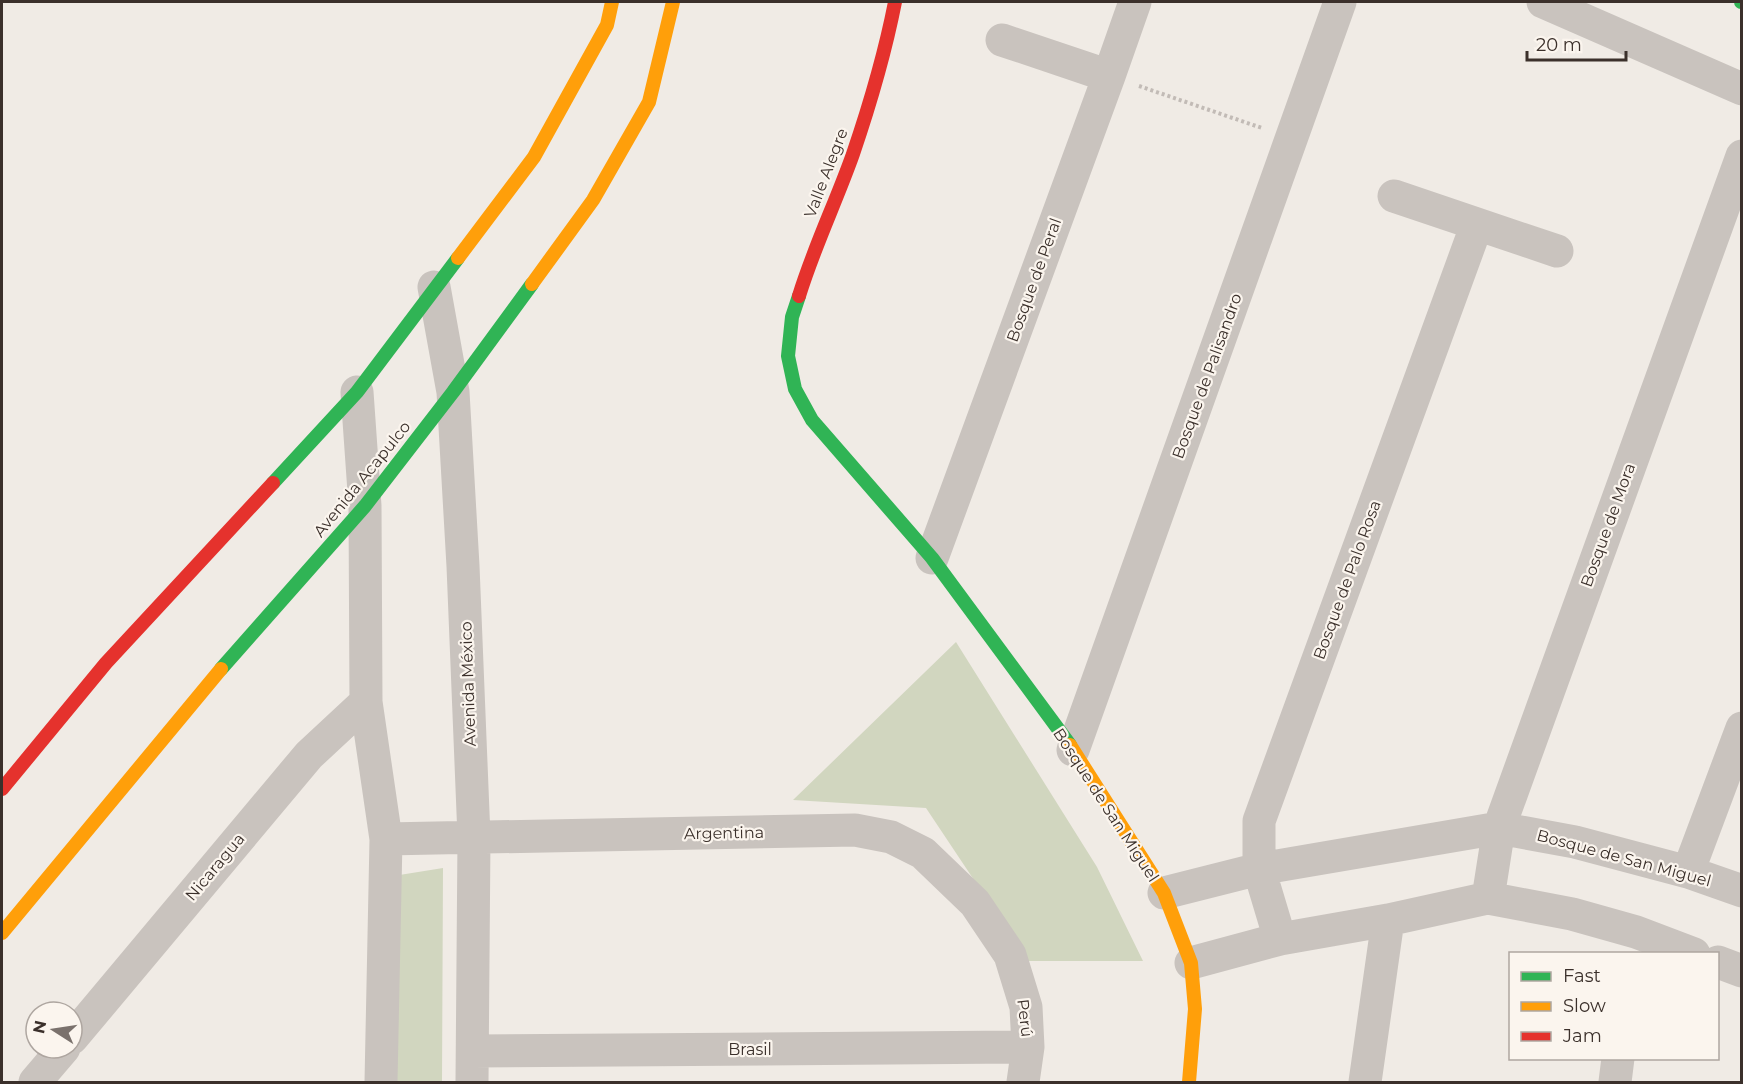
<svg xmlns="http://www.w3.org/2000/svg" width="1743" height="1084" font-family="Montserrat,sans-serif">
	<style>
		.green { fill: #d1d6bf }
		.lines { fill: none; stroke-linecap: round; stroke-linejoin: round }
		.path { stroke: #c2bbb6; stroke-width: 4; stroke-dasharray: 3 3; stroke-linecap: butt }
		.street { stroke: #c9c3be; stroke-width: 33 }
		.fast { stroke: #30b455; stroke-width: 14 }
		.slow { stroke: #ff9f0a; stroke-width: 14 }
		.jam { stroke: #e5322d; stroke-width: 14 }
		.labels { text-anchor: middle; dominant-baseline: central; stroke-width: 4.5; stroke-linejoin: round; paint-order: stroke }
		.street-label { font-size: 16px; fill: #3b302b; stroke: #fbf5ee }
	</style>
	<rect width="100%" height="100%" fill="#f0ebe5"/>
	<path class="green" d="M956,642L1097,867L1143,961H1028L926,808L793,800Z
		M443,868L442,1082H388L387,877Z"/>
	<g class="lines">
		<path class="path" d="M1139,86L1262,128"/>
		<path class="street" d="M1543,2L1742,89
			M1002,40L1109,76
			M1394,196L1557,251
			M434,287L453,392L463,566L474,837L472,1082
			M357,392L365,506L366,702L386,839L381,1082
			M932,558L1109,76L1135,2
			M1073,750L1340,2
			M386,839L855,830L891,837L923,853L975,903L1010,955L1026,1007L1028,1047L1023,1082
			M1688,872L1742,728
			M1164,893L1259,869L1499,828L1575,842L1688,872L1742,891
			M1488,898L1499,828L1742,156
			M1280,939L1259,869V821L1477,224
			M1718,962L1742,971
			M1191,963L1280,939L1388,920L1488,898L1572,914L1636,932L1694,954
			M72,1038L309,755L366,702
			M473,1051L1028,1047
			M35,1082L64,1048
			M1365,1082L1388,920
			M1615,1082L1618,1058"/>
		<path class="fast" d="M1741,2H1742
			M799,296L792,317L788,356L795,389L812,420L932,558L1070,745
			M273,483L357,392L458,258
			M221,669L365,506L453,392L532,284"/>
		<path class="slow" d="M458,258L534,157L607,25L612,2
			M532,284L593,200L649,102L673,2
			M1070,745L1164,893L1191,963L1195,1009L1189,1082
			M2,933L221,669"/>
		<path class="jam" d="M799,296C814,247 836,202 853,154C870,104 885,53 895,2
			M2,789L106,663L273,483"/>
	</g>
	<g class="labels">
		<g class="street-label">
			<text transform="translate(826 173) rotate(-69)">Valle Alegre</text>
			<text transform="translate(1034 280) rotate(-70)">Bosque de Peral</text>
			<text transform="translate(1207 376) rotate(-70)">Bosque de Palisandro</text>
			<text transform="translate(362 479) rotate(-51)">Avenida Acapulco</text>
			<text transform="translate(1608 525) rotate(-70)">Bosque de Mora</text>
			<text transform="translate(1347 580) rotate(-70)">Bosque de Palo Rosa</text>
			<text transform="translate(468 684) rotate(-92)">Avenida México</text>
			<text transform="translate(1106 805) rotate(57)">Bosque de San Miguel</text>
			<text transform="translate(724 833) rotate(-1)">Argentina</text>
			<text transform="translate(1624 858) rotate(15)">Bosque de San Miguel</text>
			<text transform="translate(215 867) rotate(-50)">Nicaragua</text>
			<text transform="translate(1025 1018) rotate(83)">Perú</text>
			<text x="750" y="1049">Brasil</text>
		</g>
	</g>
	<rect width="1743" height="1084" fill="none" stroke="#3b302b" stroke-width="6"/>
	<rect x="1509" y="952" width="210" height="108" fill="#fbf5ee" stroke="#aea6a0" stroke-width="1.5"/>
	<rect x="1521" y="972" width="30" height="9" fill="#30b455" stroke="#aea6a0" stroke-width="1.5"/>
	<text x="1563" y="982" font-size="18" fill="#3b302b">Fast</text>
	<rect x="1521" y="1002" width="30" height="9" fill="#ff9f0a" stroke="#aea6a0" stroke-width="1.5"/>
	<text x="1563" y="1012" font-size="18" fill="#3b302b">Slow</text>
	<rect x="1521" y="1032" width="30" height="9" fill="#e5322d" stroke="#aea6a0" stroke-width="1.5"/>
	<text x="1563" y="1042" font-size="18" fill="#3b302b">Jam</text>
	<g transform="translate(54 1030) rotate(282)"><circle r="28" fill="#fbf5ee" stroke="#aea6a0" stroke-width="1.5"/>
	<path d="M0-4.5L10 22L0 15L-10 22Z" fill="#7a716c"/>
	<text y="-9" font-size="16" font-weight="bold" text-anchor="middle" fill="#3b302b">N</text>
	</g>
	<path d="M1527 51v9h99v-9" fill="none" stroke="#3b302b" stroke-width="3"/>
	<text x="1536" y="51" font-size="18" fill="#3b302b" stroke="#fbf5ee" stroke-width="4.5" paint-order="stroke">20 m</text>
</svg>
